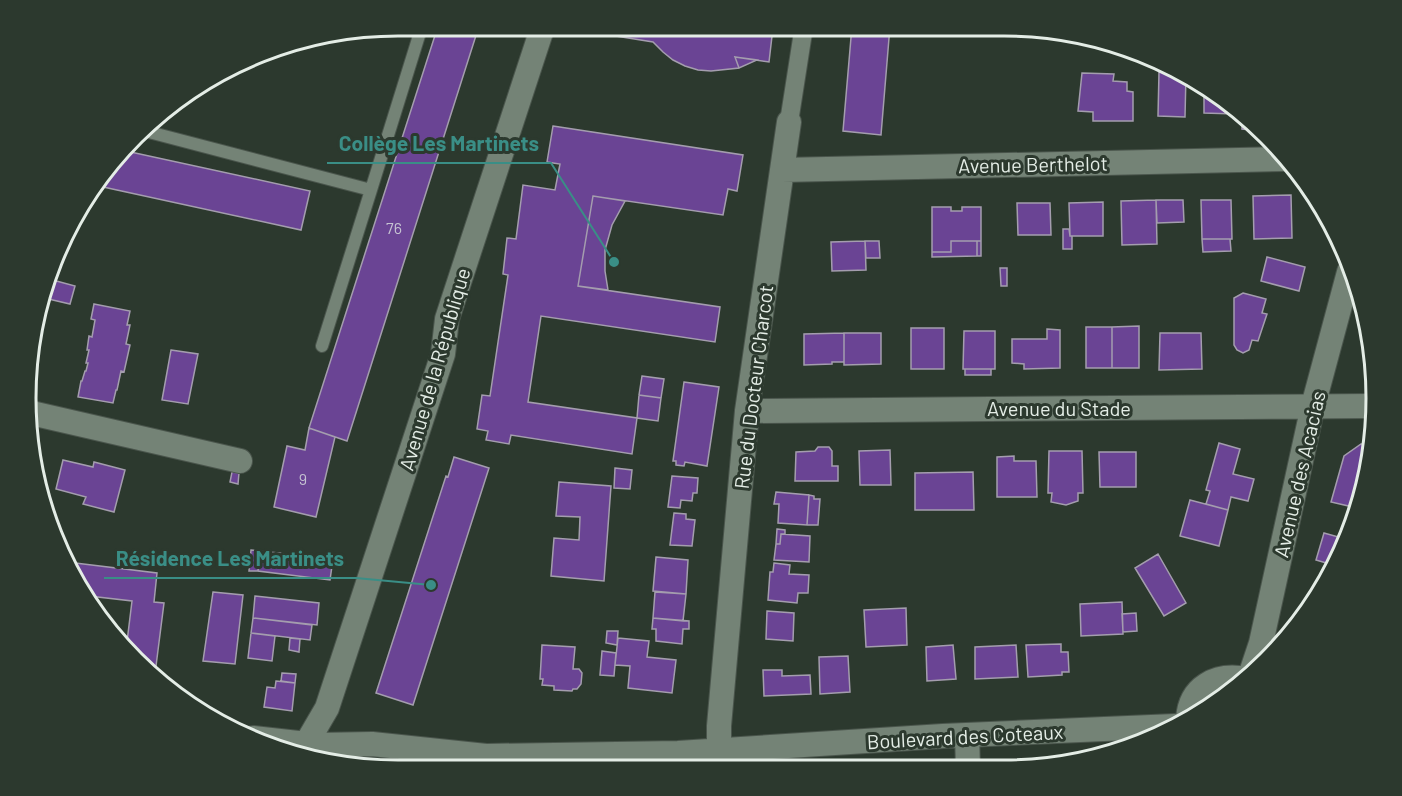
<svg xmlns="http://www.w3.org/2000/svg" width="1402" height="796" font-family="Barlow,sans-serif">
	<style>
		.building { fill: #6a4494; stroke: #a49dae; stroke-width: 1.5 }
		.lines { fill: none; stroke-linecap: round; stroke-linejoin: round }
		.service-casing { stroke: #4a554c; stroke-width: 14 }
		.pedestrian-casing { stroke: #4a554c; stroke-width: 20 }
		.minor-casing { stroke: #4a554c; stroke-width: 26 }
		.service { stroke: #748376; stroke-width: 12 }
		.pedestrian { stroke: #748376; stroke-width: 18 }
		.minor { stroke: #748376; stroke-width: 24 }
		.labels { text-anchor: middle; dominant-baseline: central; stroke-width: 6; stroke-linejoin: round; paint-order: stroke }
		.number-label { font-size: 16px; fill: #c6c3d2 }
		.street-label { font-size: 20px; fill: #e4ede6; stroke: #2c392e }
		.rim { fill: none; stroke: #e4ede6; stroke-width: 3 }
		.leader { fill: none; stroke: #3a8e86; stroke-width: 2 }
		.callout-dot { fill: #3a8e86; stroke: #2c392e; stroke-width: 2 }
		.callout-label { font-size: 21px; text-anchor: middle; font-weight: bold; fill: #3a8e86; stroke: #2c392e; stroke-width: 6; stroke-linejoin: round; paint-order: stroke }
	</style>
	<rect width="100%" height="100%" fill="#2c392e"/>
	<path class="building" d="M438,26H479L347,441L309,428Z
		M591,26H762L761,34L772,36L769,62L735,57L739,68L711,71L698,70L685,66L673,60L663,52L653,42L590,32Z
		M762,26H772V36L761,34Z
		M852,26H890L881,135L843,131Z
		M735,57L757,60L739,68Z
		M1159,72L1186,74L1185,117L1158,116Z
		M1082,73L1114,74L1113,81L1127,82V91L1133,92V121H1093V112L1078,111Z
		M1204,87L1234,114L1204,113Z
		M1242,121L1252,130L1242,129Z
		M553,126L743,155L737,191L728,189L723,215L593,196L578,286L720,307L715,342L541,316L528,402L637,418L632,454L511,435L509,444L486,440L488,431L477,429L482,395L490,396L508,275L503,274L507,238L516,239L523,185L555,190L560,164L547,162Z
		M126,151L310,191L301,230L94,185Z
		M1291,195L1292,238L1254,239L1253,196Z
		M593,196L625,201L612,225L605,250V271L608,290L578,286Z
		M1156,200L1157,244L1122,245L1121,201Z
		M1156,200H1183L1184,222L1157,223Z
		M1201,200H1231L1232,239H1202Z
		M1103,202V236H1070L1069,203Z
		M1017,203H1050L1051,235H1018Z
		M932,207H951V211H962V207H981V241H951V252H932Z
		M1063,229H1069L1070,236H1072V249H1063Z
		M1202,239H1230L1231,251L1203,252Z
		M865,241L866,270L832,271L831,242Z
		M865,241H879L880,258H866Z
		M951,241H977V256L932,257V252H951Z
		M977,241H981V256H977Z
		M1267,257L1305,267L1299,291L1261,281Z
		M1000,268H1007V286H1001Z
		M49,279L75,286L70,304L44,298Z
		M1243,293L1266,299L1262,313L1267,314L1258,341L1252,340L1249,350L1243,353L1237,350L1234,345V298Z
		M94,304L130,311L127,325H130L126,344L130,345L124,372L121,371L117,390H116L113,403L78,397L81,381H82L85,371H86L88,363H86L89,350H87L89,336L92,337L95,320L91,319Z
		M36,320L43,321L39,338L35,336Z
		M1139,326V368H1112V327Z
		M1086,327H1112V368H1086Z
		M911,328H944V369H911Z
		M1047,329L1060,330V368L1024,369V364L1012,363V339H1047Z
		M964,331H995V369H963Z
		M844,333H881V364L844,365Z
		M844,333V362H832V364L804,365V334Z
		M1160,333H1201L1202,369L1159,370Z
		M171,350L198,354L188,404L162,400Z
		M965,369H991V375H965Z
		M642,376L664,379L661,398L639,395Z
		M684,382L719,387L707,466L685,462L684,466L676,465V461H673Z
		M639,395L661,398L658,421L637,418Z
		M309,428L335,437L316,517L274,507L287,446L305,450Z
		M1219,443L1240,449L1233,474L1254,479L1248,501L1231,497L1228,510L1206,504L1210,491L1206,490Z
		M1361,444H1373V447L1353,507L1331,502L1344,456Z
		M818,447H829L832,451V466H838V481H795L796,452L815,451Z
		M890,450L891,485H860L859,451Z
		M1049,451H1082L1083,493H1078V501L1066,505L1051,502L1052,493H1048Z
		M1099,452H1136V487H1100Z
		M1014,456V461H1036L1037,497H997V457Z
		M454,457L489,468L413,705L376,693L446,476L448,477Z
		M63,460L93,467L94,462L125,470L114,512L83,504L86,497L56,489Z
		M615,468L632,470L630,489L614,488Z
		M232,472L239,473L238,484L230,482Z
		M973,472L974,510H915V473Z
		M672,476L698,478L697,493H693L692,501L681,500L680,508L668,507Z
		M559,482L611,486L604,581L551,576L554,538L579,540L580,517L556,516Z
		M776,492L809,495L807,525L778,523L779,504H774Z
		M809,495L814,496V499H820L818,525H807Z
		M1190,500L1228,510L1219,546L1180,536Z
		M674,513L686,514V519L695,520L692,546L670,545Z
		M777,529L785,530V534H781L780,544H776Z
		M1324,533L1342,538L1333,565L1316,560Z
		M781,534L810,536L809,562L774,560L776,544H780Z
		M251,550L260,551L258,571H249Z
		M260,551L333,559L330,580L258,571Z
		M1158,554L1186,603L1164,616L1135,568Z
		M656,557L688,560L686,594L653,591Z
		M67,562L157,573L154,602L164,603L156,666L144,665L126,650L132,601L89,596Z
		M774,563L790,565L789,574L809,575L808,593H798L797,603L768,600L770,572H773Z
		M213,592L243,595L235,664L203,661Z
		M655,592L686,594L683,621L653,618Z
		M255,596L319,603L317,625L253,618Z
		M1122,602L1123,634L1081,636L1080,604Z
		M1303,606L1309,607L1300,619Z
		M906,608L907,645L866,647L864,610Z
		M767,611L794,613L793,641L766,639Z
		M1136,613L1137,631L1123,632L1122,614Z
		M253,618L312,625L310,640L251,633Z
		M653,618L689,621V629H683L682,644L656,641V629H652Z
		M607,631H618L617,645L606,643Z
		M251,633L275,636L272,661L248,658Z
		M290,638L300,639L299,652L289,650Z
		M618,638L649,641L647,657L676,660L672,693L628,688L630,666L615,665Z
		M1061,644V652H1068L1069,672H1062V675L1028,677L1026,645Z
		M542,645L575,647L573,669H579L582,673L581,684L577,689H573L572,691L554,690V686L542,685L543,679H540Z
		M953,645L956,679L927,681L926,647Z
		M1016,645L1018,677L975,679V647Z
		M602,651L616,653L614,676L600,675Z
		M848,656L850,692L820,694L819,657Z
		M763,670H782V676L810,675L811,694L764,696Z
		M282,673L296,674L295,683L281,681Z
		M276,681L295,683L292,711L264,707L267,687L275,688Z"/>
	<g class="lines">
		<defs>
			<path id="service" d="M145,131L371,190L422,26
				M322,346L371,190"/>
			<path id="pedestrian" d="M789,122L804,26"/>
			<path id="minor" d="M782,170L1285,159
				M747,411L1371,406
				M27,412L240,461
				M1250,676L1261,643L1313,406L1349,272
				M1188,719C1190,687 1216,673 1246,679
				M967,735L968,768
				M253,738L316,745L372,744L486,756L678,753L943,736L1175,726
				M719,750V726L747,411L789,122
				M306,756V744L327,708L443,354L447,319L543,26"/>
		</defs>
		<use href="#service" class="service-casing"/>
		<use href="#pedestrian" class="pedestrian-casing"/>
		<use href="#minor" class="minor-casing"/>
		<use href="#service" class="service"/>
		<use href="#pedestrian" class="pedestrian"/>
		<use href="#minor" class="minor"/>
	</g>
	<g class="labels">
		<g class="number-label">
			<text x="394" y="227">76</text>
			<text x="303" y="478">9</text>
		</g>
		<g class="street-label">
			<text transform="translate(1033 164) rotate(-1)">Avenue Berthelot</text>
			<text transform="translate(434 369) rotate(-74)">Avenue de la République</text>
			<text transform="translate(753 387) rotate(-83)">Rue du Docteur Charcot</text>
			<text x="1059" y="408">Avenue du Stade</text>
			<text transform="translate(1299 474) rotate(-77)">Avenue des Acacias</text>
			<text transform="translate(965 736) rotate(-3)">Boulevard des Coteaux</text>
		</g>
	</g>
	<path d="M0 0H1402V796H0ZM398 36H1004A362 362 0 0 1 1366 398V398A362 362 0 0 1 1004 760H398A362 362 0 0 1 36 398V398A362 362 0 0 1 398 36Z" fill="#2c392e" fill-rule="evenodd"/>
	<path class="rim" d="M398 36H1004A362 362 0 0 1 1366 398V398A362 362 0 0 1 1004 760H398A362 362 0 0 1 36 398V398A362 362 0 0 1 398 36Z"/>
	<path class="leader" d="M614 262L551 163H327M431 585L356 578H104"/>
	<g class="callout-dot">
		<circle cx="614" cy="262" r="6"/>
		<circle cx="431" cy="585" r="6"/>
	</g>
	<g class="callout-label">
		<text x="439" y="151">Collège Les Martinets</text>
		<text x="230" y="566">Résidence Les Martinets</text>
	</g>
</svg>
